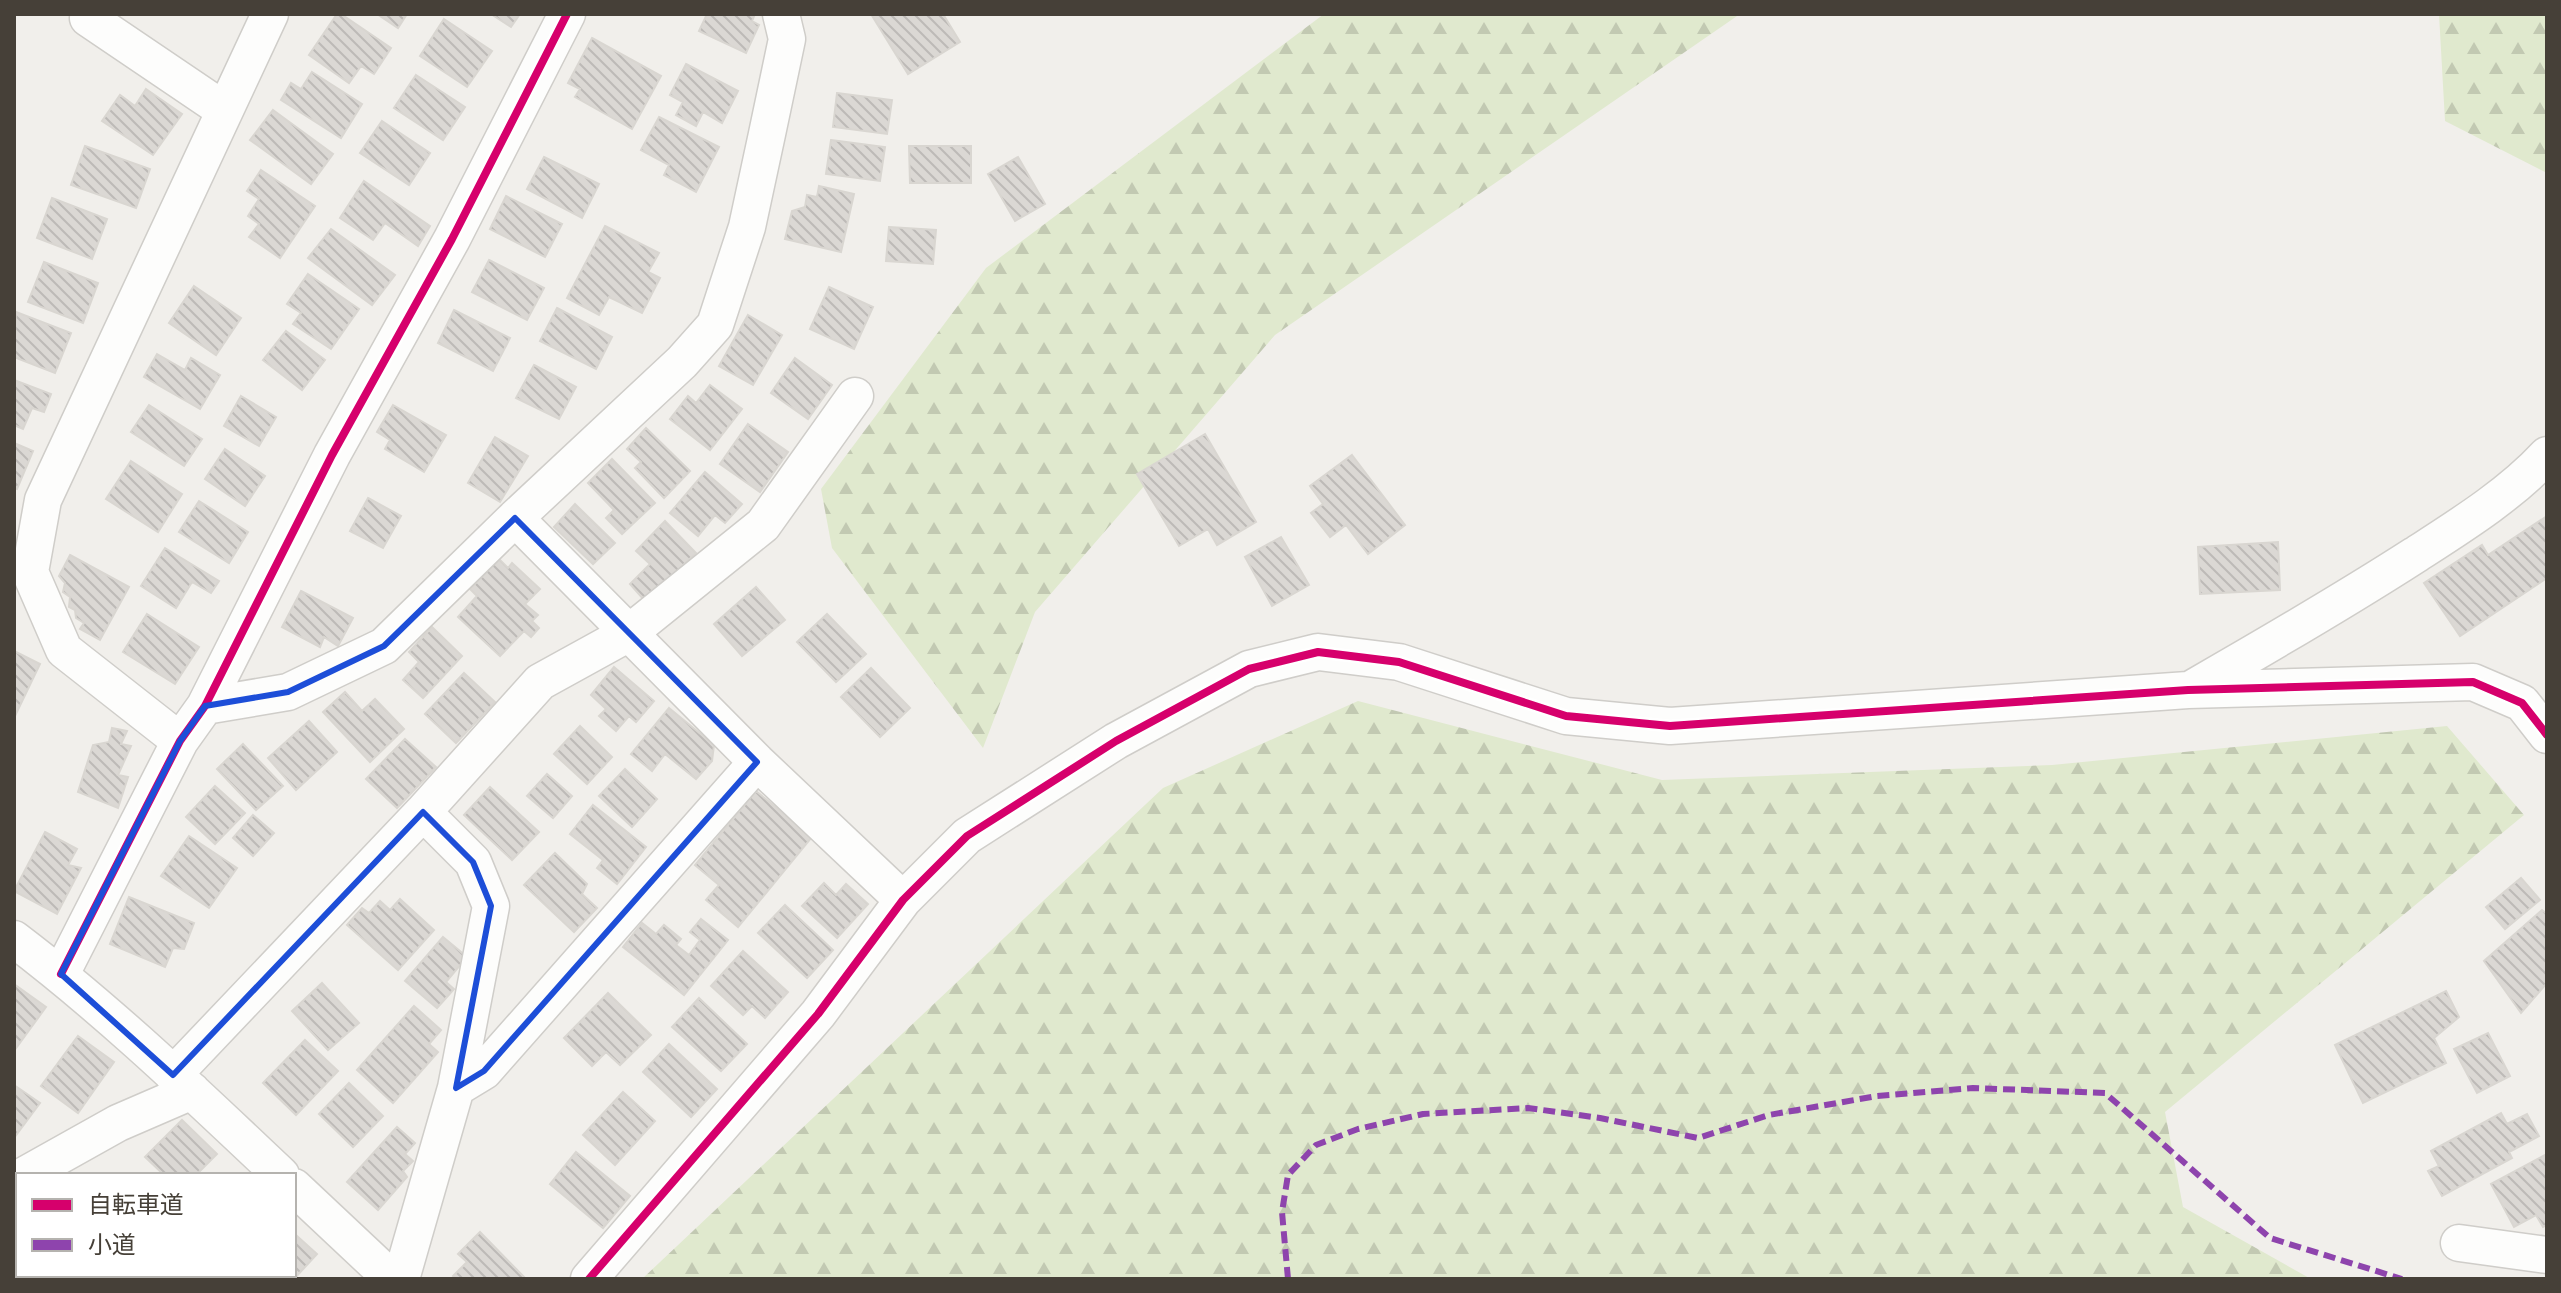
<svg xmlns="http://www.w3.org/2000/svg" width="2561" height="1293" font-family="Roboto,'Noto Sans JP',sans-serif">
	<style>
		.forest { fill: url(#forest-firs) }
		.building { fill: url(#building-back-hatch); stroke: #d9d6d1; stroke-width: 2 }
		.lines { fill: none; stroke-linecap: round; stroke-linejoin: round }
		.minor-casing { stroke: #cfcdc9; stroke-width: 39 }
		.minor { stroke: #fdfdfc; stroke-width: 36 }
		.quiet { stroke: #8e44ad; stroke-width: 6; stroke-dasharray: 12 6; stroke-linecap: butt }
		.cycleway-casing { stroke: #fff; stroke-width: 13 }
		.cycleway { stroke: #d6006c; stroke-width: 8 }
		.marked { fill: none; stroke: #1d4ed8; stroke-width: 6; stroke-linejoin: round }
	</style>
	<defs>
		<pattern id="forest-firs" width="22" height="20" patternUnits="userSpaceOnUse" patternTransform="scale(2)"><rect width="22" height="20" fill="#e0e9ce"/><path d="M5 1l3.5 6h-7zM16 11l3.5 6h-7z" fill="#c2c9b2"/></pattern>
		<pattern id="building-back-hatch" width="6" height="6" patternUnits="userSpaceOnUse" patternTransform="scale(2)"><rect width="6" height="6" fill="#dbd8d4"/><path d="M-1 5l2 2M0 0l6 6M5-1l2 2" fill="none" stroke="#bdbab7"/></pattern>
	</defs>
	<rect width="100%" height="100%" fill="#f1efeb"/>
	<path class="forest" d="M1324,14H1740L1275,335L1035,612L983,748L832,548L821,489L986,268Z
		M2439,14H2547V173L2445,121Z
		M1358,701L1662,780L2052,765L2447,726L2524,815L2165,1112L2183,1207L2311,1279H642L1163,788Z"/>
	<path class="building" d="M337,14H341L391,48L374,74L361,66L349,83L309,55Z
		M377,14H407L398,28Z
		M491,14H520L511,27Z
		M707,14H755L752,21L759,25L746,53L699,31Z
		M871,14H943L960,42L908,74Z
		M444,19L492,51L467,87L420,56Z
		M592,38L661,76L632,129L575,97L580,89L568,83Z
		M686,64L738,91L722,123L703,112L696,126L676,115L683,102L670,95Z
		M312,72L362,104L341,138L281,100L291,83L301,89Z
		M416,75L465,107L443,140L394,108Z
		M146,89L182,114L153,155L102,121L120,95L135,106Z
		M837,93L892,100L887,134L833,127Z
		M273,110L333,154L311,184L250,140Z
		M659,117L719,147L696,192L664,175L669,165L641,150Z
		M382,121L430,153L409,185L360,153Z
		M831,140L885,147L880,181L826,174Z
		M85,146L150,169L136,208L71,185Z
		M909,146H971V183H910Z
		M544,157L599,184L582,218L527,189Z
		M1018,157L1045,204L1015,221L988,174Z
		M261,170L315,206L280,258L249,237L259,224L248,216L259,199L247,191Z
		M364,181L430,226L418,246L385,223L373,240L340,218Z
		M819,186L854,194L841,252L785,239L792,211L805,207L807,195L817,197Z
		M506,196L562,224L545,257L490,229Z
		M52,198L107,219L92,259L37,238Z
		M605,226L659,253L648,272L660,278L642,313L609,297L599,315L567,298Z
		M889,227L936,230L933,264L886,261Z
		M331,229L395,275L372,305L308,258Z
		M489,260L544,288L527,320L472,292Z
		M44,262L98,283L83,323L28,302Z
		M308,274L359,309L331,349L293,324L301,313L287,304Z
		M194,286L241,318L216,355L169,323Z
		M829,287L873,307L854,349L810,329Z
		M557,308L612,337L596,369L540,341Z
		M454,310L510,338L493,371L438,343Z
		M16,312L71,333L55,373L14,357Z
		M748,315L782,335L753,385L719,366Z
		M286,331L325,360L302,390L263,360Z
		M157,354L185,370L191,358L220,375L200,409L144,377Z
		M795,358L832,385L808,419L771,393Z
		M534,365L576,387L559,419L516,398Z
		M14,380L51,394L44,412L32,408L23,429L14,425Z
		M710,385L742,409L710,450L670,419L688,396L696,403Z
		M241,396L276,417L259,446L224,426Z
		M149,405L202,439L184,466L131,432Z
		M393,405L446,435L424,472L385,449L390,440L377,432Z
		M748,424L788,452L760,492L720,464Z
		M646,428L690,471L664,498L635,468L641,462L627,449Z
		M1205,434L1256,522L1217,545L1208,529L1179,546L1137,474Z
		M495,437L528,456L500,502L468,483Z
		M14,443L33,451L17,489L14,488Z
		M225,449L265,476L245,506L205,479Z
		M1352,455L1405,525L1368,554L1346,525L1330,537L1311,513L1323,504L1310,486Z
		M612,459L655,503L622,534L606,518L614,510L588,483Z
		M131,461L182,494L158,532L106,499Z
		M705,472L742,504L725,523L715,515L698,536L670,513Z
		M368,498L401,516L383,548L350,531Z
		M199,501L248,532L229,563L179,532Z
		M575,504L615,543L593,564L554,527Z
		M2547,516V578L2460,636L2424,583L2482,545L2488,555Z
		M665,521L696,553L645,601L630,584L650,564L636,551Z
		M1281,537L1309,585L1272,606L1245,557Z
		M2278,542L2280,590L2200,594L2198,547Z
		M165,548L219,581L211,593L192,582L176,608L141,586Z
		M70,555L129,587L100,640L80,629L84,623L76,618L75,610L69,607L70,597L63,592L65,583L59,576Z
		M499,559L508,568L512,563L540,589L525,604L538,615L532,621L539,628L531,637L524,631L500,656L458,617L477,596L470,589Z
		M756,587L785,620L742,656L714,624Z
		M301,591L353,618L338,646L324,637L320,647L282,627Z
		M147,614L199,647L175,684L123,652Z
		M827,614L866,654L836,682L797,642Z
		M432,627L462,656L423,698L403,680L419,662L409,652Z
		M14,651L40,664L15,716H14Z
		M614,667L654,701L636,722L629,716L616,731L599,716L606,709L591,695Z
		M871,668L910,708L880,737L841,697Z
		M464,673L495,702L456,743L425,714Z
		M345,692L362,711L375,699L404,729L370,762L323,712Z
		M669,708L714,745L712,761L696,779L665,754L652,771L631,754Z
		M309,721L337,752L296,790L268,758Z
		M580,726L612,757L587,784L554,754Z
		M112,728L127,731L121,744L131,746L118,775L128,777L118,808L78,792L93,745L109,742Z
		M405,739L436,767L397,808L366,779Z
		M243,744L283,786L256,810L217,769Z
		M625,769L657,799L632,827L599,796Z
		M547,774L572,796L553,818L527,796Z
		M215,786L245,813L215,844L186,817Z
		M490,787L539,832L512,860L464,815Z
		M756,791L812,837L738,927L706,900L719,885L695,865Z
		M593,805L646,847L617,884L597,868L603,860L570,834Z
		M253,815L274,833L253,856L233,838Z
		M45,832L77,849L68,865L81,868L57,914L14,891Z
		M189,836L237,868L209,908L161,876Z
		M555,853L587,884L582,894L597,908L574,932L524,885Z
		M2521,878L2540,900L2505,929L2486,907Z
		M824,883L836,895L846,884L868,904L837,938L802,906Z
		M129,897L194,923L184,949L173,948L165,967L110,944Z
		M400,899L434,930L398,970L347,925L362,908L369,913L380,901L390,910Z
		M785,905L833,950L807,978L758,933Z
		M2542,910L2547,914V983L2521,1013L2484,961Z
		M701,919L728,940L684,995L623,947L642,923L656,934L664,925L681,939L676,945L689,955L700,940L690,932Z
		M443,937L467,957L446,982L454,989L437,1008L405,981Z
		M743,951L788,992L765,1018L752,1006L743,1015L711,986Z
		M322,983L359,1023L328,1050L292,1011Z
		M14,984L46,1007L14,1051Z
		M2446,991L2459,1017L2434,1038L2446,1063L2363,1103L2335,1045Z
		M608,993L651,1035L620,1065L606,1052L592,1066L564,1038Z
		M699,998L747,1044L721,1071L672,1027Z
		M414,1006L441,1030L429,1044L438,1052L393,1103L357,1070Z
		M2488,1033L2510,1076L2477,1093L2454,1049Z
		M78,1036L114,1062L78,1113L41,1086Z
		M305,1040L338,1071L296,1115L263,1083Z
		M669,1044L717,1089L691,1117L643,1072Z
		M349,1083L383,1116L353,1147L319,1114Z
		M14,1085L40,1103L14,1138Z
		M623,1092L655,1121L615,1165L583,1135Z
		M2501,1113L2507,1124L2527,1114L2539,1136L2509,1152L2512,1158L2442,1196L2428,1171L2439,1166L2431,1151Z
		M182,1120L217,1154L196,1175H164L145,1157Z
		M397,1127L415,1143L405,1154L413,1161L403,1171L407,1177L378,1210L347,1182Z
		M576,1152L630,1196L603,1228L550,1184Z
		M2547,1154V1225L2543,1227L2536,1215L2514,1227L2491,1184Z
		M480,1232L526,1279H456L453,1276L467,1262L458,1254Z
		M297,1236L317,1254L294,1279H257L261,1275H294V1239Z"/>
	<g class="lines">
		<defs>
			<path id="minor" d="M88,18L224,110
				M515,518L757,762L903,900
				M2193,688C2268,645 2342,602 2415,555C2460,526 2510,495 2547,455
				M205,706L288,692L384,646L515,518L682,362L715,325L747,227L767,134L787,39L781,14
				M180,741L64,650L30,572L43,500L270,14
				M14,939C109,1011 195,1094 281,1175
				M61,974L180,741L205,706L332,455L452,239L567,14
				M173,1075L423,812L540,682L629,633L763,525L855,396
				M456,1088L484,1071L757,762
				M25,1175L118,1123L192,1091
				M294,1187L392,1279
				M14,1222L18,1226
				M2459,1243L2547,1255
				M67,1275L71,1279
				M401,1279L456,1088L491,906L473,862L423,812
				M589,1279L818,1014L903,900L967,836L1116,741L1249,669L1318,652L1399,662L1566,716L1670,726L2188,690L2473,682L2522,703L2547,735"/>
		</defs>
		<use href="#minor" class="minor-casing"/>
		<use href="#minor" class="minor"/>
		<path class="quiet" d="M1288,1279L1282,1212L1288,1175L1316,1145L1358,1129L1423,1114L1528,1108L1600,1118L1698,1138L1769,1115L1877,1096L1973,1088L2105,1093L2270,1238L2402,1279"/>
		<defs>
			<path id="cycleway" d="M61,974L180,741L205,706L332,455L452,239L567,14
				M589,1279L818,1014L903,900L967,836L1116,741L1249,669L1318,652L1399,662L1566,716L1670,726L2188,690L2473,682L2522,703L2547,735"/>
		</defs>
		<use href="#cycleway" class="cycleway-casing"/>
		<use href="#cycleway" class="cycleway"/>
	</g>
	<path class="marked" d="M515,518L757,762L484,1071L456,1088L491,906L473,862L423,812L173,1075L61,974L180,741L205,706L288,692L384,646Z"/>
	<rect width="2561" height="1293" fill="none" stroke="#464038" stroke-width="32"/>
	<rect x="16" y="1173" width="280" height="104" fill="#ffffff" stroke="#b5b3af" stroke-width="2"/>
	<rect x="32" y="1199" width="40" height="12" fill="#d6006c" stroke="#b5b3af" stroke-width="2"/>
	<text x="88" y="1213" font-size="24" fill="#464038">自転車道</text>
	<rect x="32" y="1239" width="40" height="12" fill="#8e44ad" stroke="#b5b3af" stroke-width="2"/>
	<text x="88" y="1253" font-size="24" fill="#464038">小道</text>
</svg>
